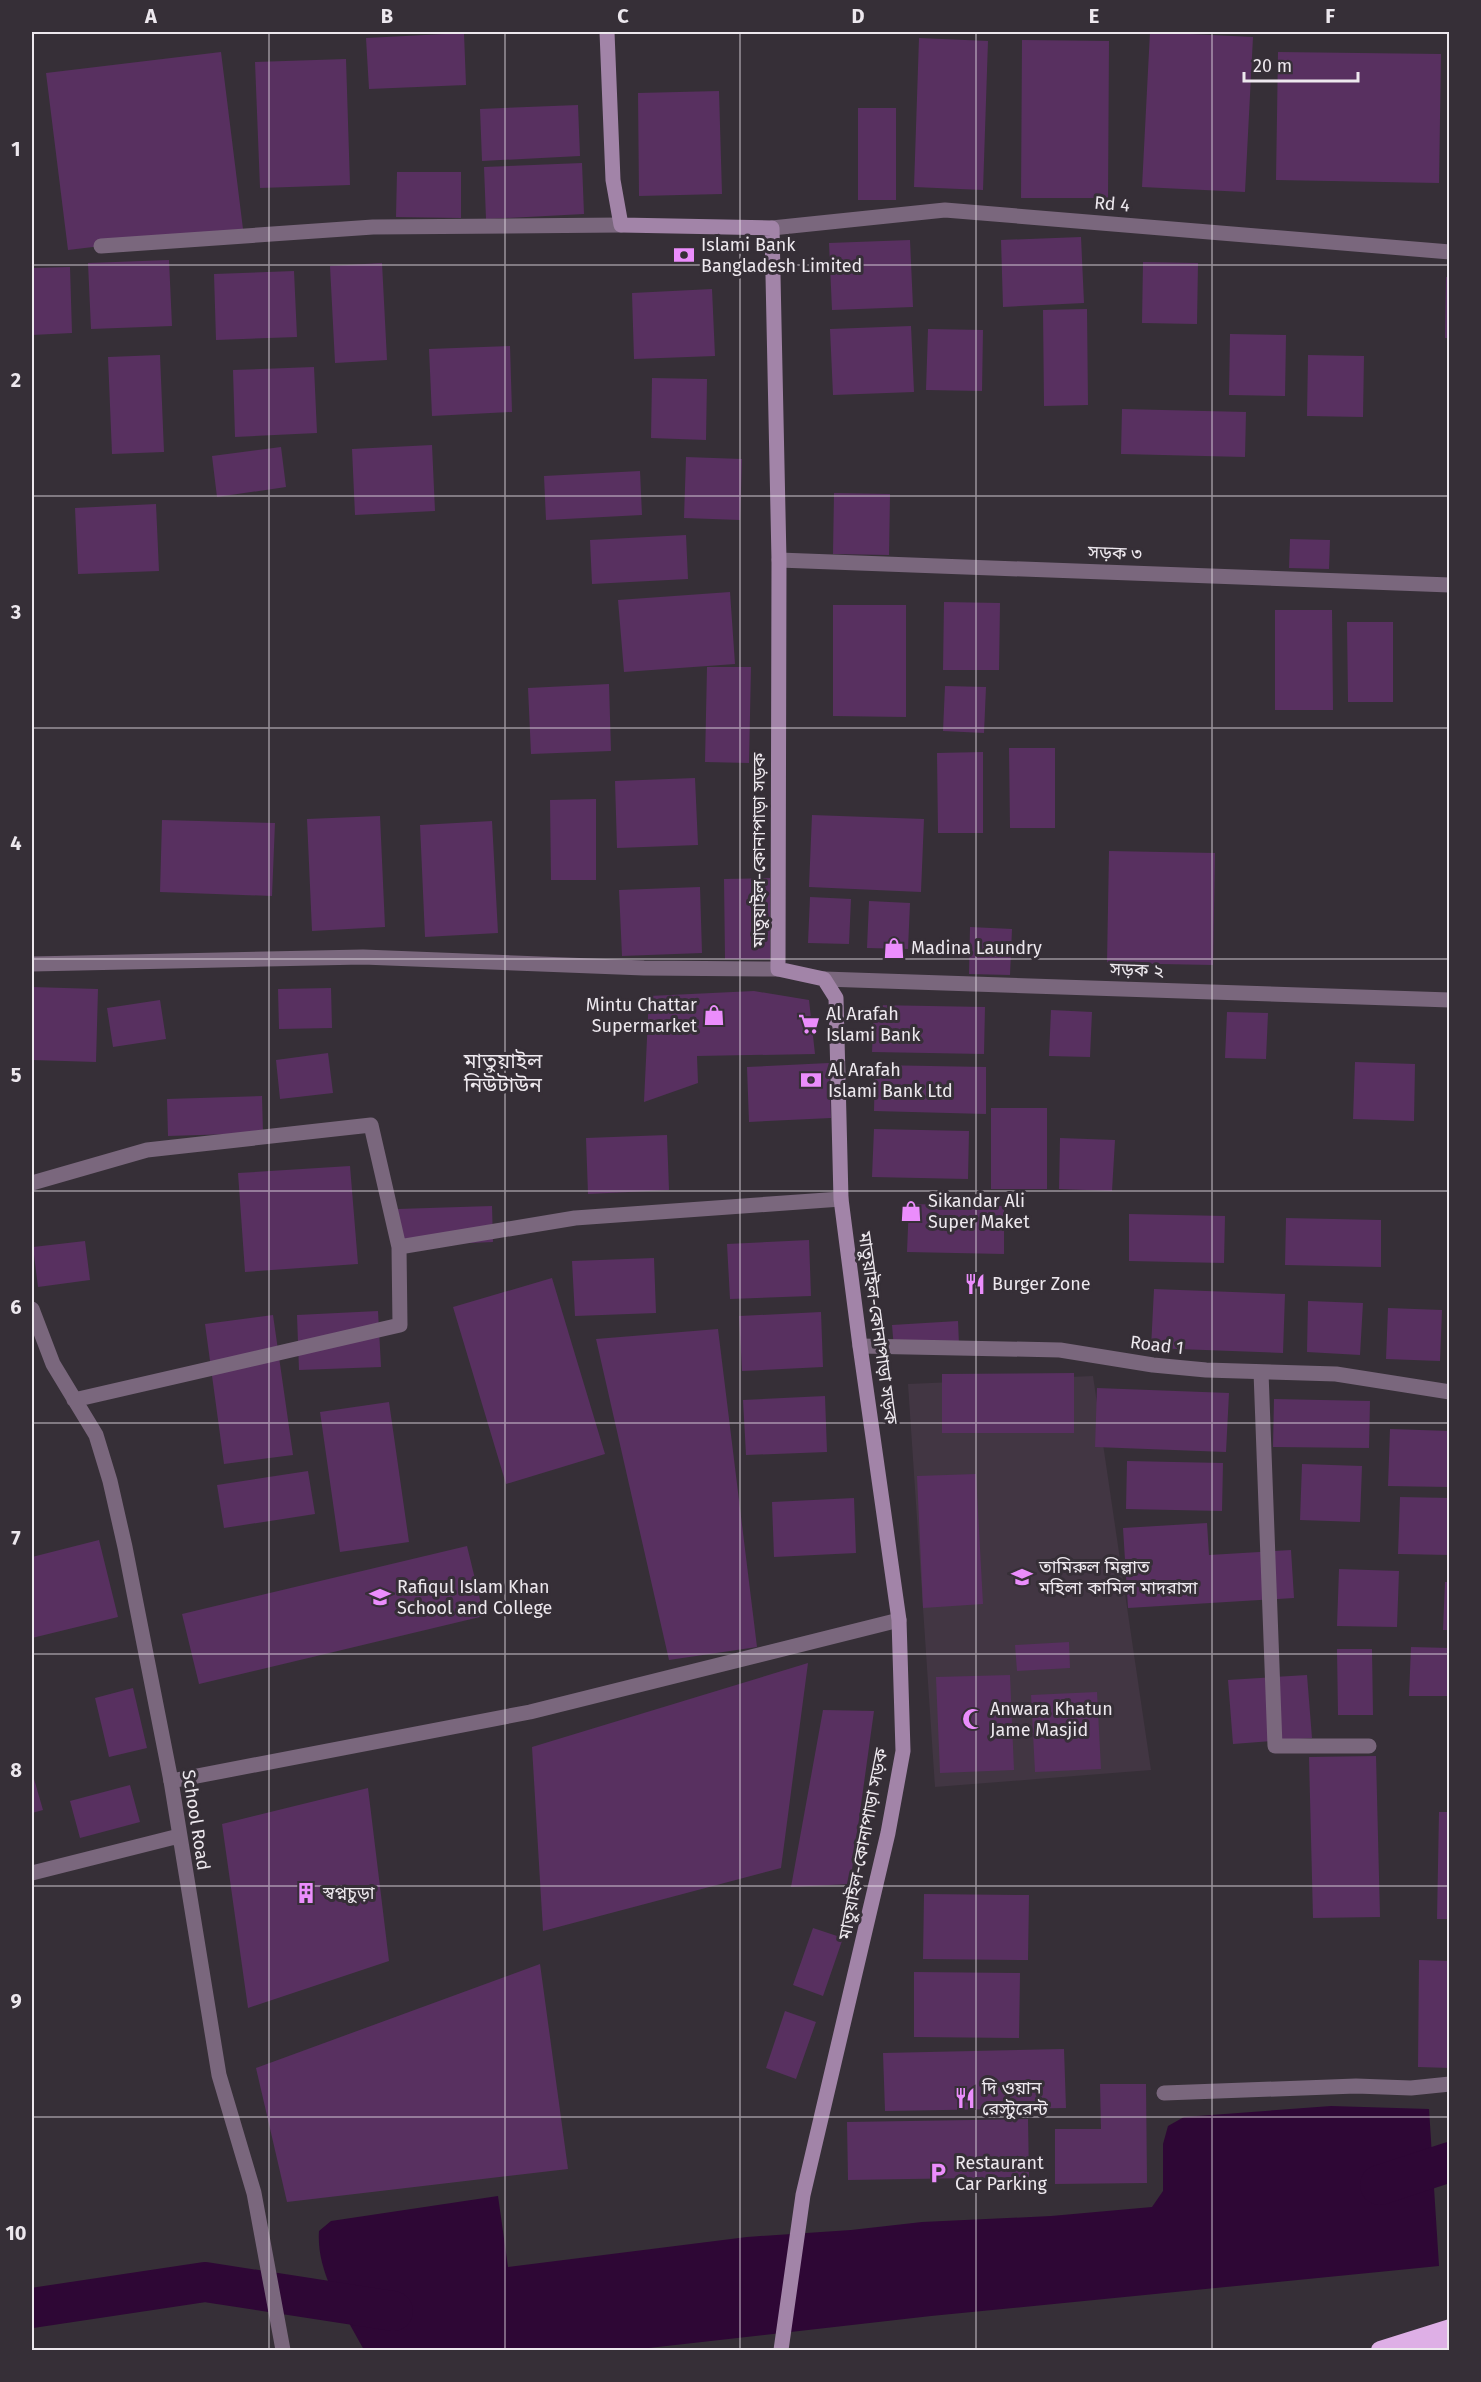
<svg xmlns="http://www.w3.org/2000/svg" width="1481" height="2382" font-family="'Fira Sans','Noto Sans Bengali',sans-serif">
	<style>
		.built { fill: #423643 }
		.water { fill: #2e0735 }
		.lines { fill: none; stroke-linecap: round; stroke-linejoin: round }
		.canal { stroke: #2e0735; stroke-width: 40 }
		.building { fill: #583060 }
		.lane { stroke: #7a677d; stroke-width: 15 }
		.street { stroke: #7a677d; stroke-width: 15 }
		.secondary { stroke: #a284a8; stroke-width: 15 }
		.highway { stroke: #deafe6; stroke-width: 18 }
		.grid { fill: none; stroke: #ede8ee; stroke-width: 1.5; stroke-opacity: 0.55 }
		.labels { text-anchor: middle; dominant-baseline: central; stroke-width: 6; stroke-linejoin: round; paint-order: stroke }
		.street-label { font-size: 18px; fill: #ede8ee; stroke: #362f37 }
		.poi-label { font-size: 18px; fill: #ede8ee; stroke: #362f37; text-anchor: start }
		.quarter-label { font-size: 21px; fill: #ede8ee; stroke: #362f37 }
		.neatline { fill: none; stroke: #ede8ee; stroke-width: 2 }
		.grid-label { font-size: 20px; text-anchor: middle; font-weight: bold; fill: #ede8ee }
	</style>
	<rect width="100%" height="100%" fill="#362f37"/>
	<path class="built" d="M1093,1376L1151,1770L935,1787L908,1384Z"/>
	<path class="water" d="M1331,2106L1429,2109L1439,2266L931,2316L631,2350H364C345,2314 316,2274 319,2231L331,2221L498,2196L508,2267L747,2237L851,2230L922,2222L1051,2216L1152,2207L1163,2191V2144L1168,2126L1184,2117Z"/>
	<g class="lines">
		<path class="canal" d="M1380,2185L1450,2162
			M32,2308L205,2282L393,2311"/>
	</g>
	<path class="building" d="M1150,32L1253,37L1245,192L1142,187Z
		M464,33L466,85L369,89L366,38Z
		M919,38L988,41L983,190L914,187Z
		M1022,40L1109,41L1108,198H1021Z
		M221,52L243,229L68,250L46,73Z
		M1278,52L1441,54L1439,183L1276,180Z
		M346,59L350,185L260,188L255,62Z
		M719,91L722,194L639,196L638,93Z
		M578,105L580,156L482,161L480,109Z
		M858,108H896V200H858Z
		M582,163L584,214L486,219L484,167Z
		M397,172H461V218L396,217Z
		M1081,237L1084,303L1003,307L1001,240Z
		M910,240L913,307L832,310L829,243Z
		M169,260L172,326L91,329L88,263Z
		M1143,262L1198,263L1197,324L1142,323Z
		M382,263L387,360L335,363L330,266Z
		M70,267L72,333L32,335V268Z
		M294,271L297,337L216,340L214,274Z
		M1446,277L1450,278V338H1445Z
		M712,289L715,356L634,359L632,293Z
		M1087,309L1088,405L1044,406L1043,310Z
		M911,326L914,392L833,395L830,329Z
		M928,329L983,330L982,391L926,390Z
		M1230,334L1286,335L1285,396L1229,395Z
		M510,346L512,412L432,416L429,349Z
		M160,355L164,452L112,454L108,357Z
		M1308,355L1364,356L1363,417L1307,416Z
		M314,367L317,433L235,437L233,370Z
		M652,378L707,379L706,440L651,438Z
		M1122,409L1246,412L1245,457L1121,454Z
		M432,445L435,511L355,515L352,449Z
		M281,447L286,487L217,497L212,456Z
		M686,457L742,459L740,520L684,518Z
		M640,471L642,515L546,520L544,476Z
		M834,493L890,494L889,555L833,554Z
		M156,504L159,571L78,574L75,508Z
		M686,535L688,579L592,584L590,540Z
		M1290,539L1330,540L1329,569L1289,568Z
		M730,592L735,664L624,672L618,600Z
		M944,602L1000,603L999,670H943Z
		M833,605H906V717L833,716Z
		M1275,610H1332L1333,710H1275Z
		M1347,622H1393V702H1348Z
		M707,667H751L749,763L705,762Z
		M609,684L611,751L531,754L528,688Z
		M945,686L986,687L984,733L943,731Z
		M1009,748H1055V828H1010Z
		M983,752V833H938L937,753Z
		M695,778L698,845L617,848L615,781Z
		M596,799V880H551L550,800Z
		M812,815L924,819L921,892L809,887Z
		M380,816L385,927L312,931L307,819Z
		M162,820L275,823L272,896L160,892Z
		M492,821L498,933L425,937L420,825Z
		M1109,851L1215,853L1213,965L1107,963Z
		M770,878V959H725L724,879Z
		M700,887L702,953L622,956L619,890Z
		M810,897L851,899L849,944L808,943Z
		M869,901L910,903L908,949L867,948Z
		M970,927L1012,929L1010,975L969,974Z
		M32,987L98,989L96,1062L32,1060Z
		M331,988L332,1028L279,1029L278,989Z
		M754,991L809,1000L815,1054L697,1056L698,1083L644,1102L649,996Z
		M160,1000L166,1039L113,1047L107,1008Z
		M874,1005L985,1007L984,1054L872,1052Z
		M1051,1010L1092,1012L1090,1057L1049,1056Z
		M1227,1012L1268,1013L1266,1059L1225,1058Z
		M328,1053L333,1093L280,1099L276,1060Z
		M1355,1062L1415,1064L1414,1121L1353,1119Z
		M829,1063L831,1118L749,1122L747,1067Z
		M875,1065L986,1067V1114L874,1111Z
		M262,1096L263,1133L168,1136L167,1099Z
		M991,1108H1047V1189H991Z
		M874,1129L969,1131L968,1179L872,1177Z
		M667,1135L669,1190L588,1194L586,1138Z
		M1060,1138L1115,1140L1112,1191L1059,1189Z
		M350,1166L358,1264L245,1272L238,1173Z
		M909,1204L1004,1206V1254L907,1252Z
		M492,1206L493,1242L398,1246L397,1209Z
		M1129,1214L1225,1216L1224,1263L1129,1261Z
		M1286,1218L1381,1220V1267L1285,1265Z
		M809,1240L811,1296L730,1299L727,1244Z
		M85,1241L90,1280L38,1287L33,1247Z
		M654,1258L656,1313L575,1316L572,1261Z
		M552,1278L605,1454L506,1484L453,1307Z
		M1154,1289L1285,1294L1283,1353L1151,1348Z
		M1308,1301L1363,1303L1360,1355L1307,1352Z
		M1388,1308L1442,1310L1440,1361L1386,1359Z
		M378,1311L381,1367L299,1370L297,1315Z
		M821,1312L823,1367L742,1371L739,1316Z
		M273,1315L293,1455L224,1464L205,1324Z
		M958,1321L959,1345L894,1349L892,1325Z
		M718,1329L757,1647L669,1660L596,1339Z
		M1074,1373V1433H942V1374Z
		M1097,1388L1229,1393L1226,1452L1095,1447Z
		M825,1396L827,1452L746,1455L743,1400Z
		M1274,1399L1370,1401L1369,1448L1273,1447Z
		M389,1402L409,1542L340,1552L320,1412Z
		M1390,1429L1450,1431L1449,1487L1388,1486Z
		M1127,1461L1223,1463L1222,1511L1126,1509Z
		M1302,1464L1362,1466L1360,1522L1300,1520Z
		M308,1471L315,1514L224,1528L217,1485Z
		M976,1474L983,1604L923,1608L917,1476Z
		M1400,1497L1450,1498V1555L1398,1554Z
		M854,1498L856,1553L774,1557L772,1502Z
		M1207,1523L1209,1555L1291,1550L1294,1598L1128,1608L1123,1528Z
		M99,1540L118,1617L32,1638V1557Z
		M467,1546L484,1616L199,1684L182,1614Z
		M1339,1569L1399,1571L1397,1627L1337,1626Z
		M1445,1582H1450V1630H1443Z
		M1069,1642L1070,1668L1017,1671L1015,1645Z
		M1411,1647L1450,1648V1696H1409Z
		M1337,1649H1372L1373,1715H1338Z
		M808,1663L781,1868L543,1931L532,1747Z
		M1010,1675L1014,1770L940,1773L936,1677Z
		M1307,1675L1312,1738L1233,1744L1228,1680Z
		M133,1688L147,1748L109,1757L95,1698Z
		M1097,1692L1101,1769L1035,1772L1031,1695Z
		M823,1710L874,1711L850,1884L791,1887Z
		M1376,1756L1380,1917L1313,1918L1309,1757Z
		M32,1772L43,1810L32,1813Z
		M130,1785L140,1822L80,1838L70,1801Z
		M368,1788L389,1961L248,2008L222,1824Z
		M1439,1812H1450V1919H1437Z
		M924,1894L1029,1895L1028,1960L923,1959Z
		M813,1928L843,1938L823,1996L793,1985Z
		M1419,1960L1450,1961V2068L1418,2067Z
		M540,1964L568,2169L287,2202L256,2068Z
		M914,1972L1020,1973L1019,2038L914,2037Z
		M785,2011L816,2022L796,2079L766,2068Z
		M1064,2049L1066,2108L885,2111L883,2053Z
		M1100,2084H1146L1147,2183L1055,2184V2129H1101Z
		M1028,2119L1029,2177L848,2180L847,2122Z"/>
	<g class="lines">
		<path class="lane" d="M171,1781L530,1712L899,1620"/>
		<path class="street" d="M772,228L945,210L1450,252
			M101,246L373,227L621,225
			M779,560L1450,585
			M32,964L363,957L644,968L778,969
			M824,979L1450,1000
			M32,1183L147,1150L371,1125L399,1247L575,1218L841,1199
			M32,1309L53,1364L96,1435L110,1481L125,1547L171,1781L219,2075L254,2193L283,2350
			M860,1346L1060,1350L1153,1365L1206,1370L1336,1374L1450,1392
			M1261,1372L1275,1746H1369
			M74,1400L400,1325L399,1247
			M32,1873L179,1836
			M1164,2093L1356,2086L1411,2088L1450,2084"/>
		<path class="secondary" d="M607,32L613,180L621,225L772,228L779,560L778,969L824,979L836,998L841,1199L860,1346L899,1620L903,1751L888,1833L803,2195L781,2350"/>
		<path class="highway" d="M1416,2347L1450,2343
			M1380,2350L1450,2328"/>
	</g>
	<path class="grid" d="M269,32V2350M505,32V2350M740,32V2350M976,32V2350M1212,32V2350M32,265H1450M32,496H1450M32,728H1450M32,959H1450M32,1191H1450M32,1423H1450M32,1654H1450M32,1886H1450M32,2117H1450"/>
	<defs>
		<symbol id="bank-bare" viewBox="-9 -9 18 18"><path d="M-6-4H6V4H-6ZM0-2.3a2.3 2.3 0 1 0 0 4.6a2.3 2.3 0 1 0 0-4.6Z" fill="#eb8dfc" stroke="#362f37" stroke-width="2.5" paint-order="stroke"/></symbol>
		<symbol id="shop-bare" viewBox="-9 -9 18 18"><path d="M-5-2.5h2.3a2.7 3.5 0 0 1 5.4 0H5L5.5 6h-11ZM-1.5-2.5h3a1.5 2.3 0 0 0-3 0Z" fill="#eb8dfc" stroke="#362f37" stroke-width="2.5" paint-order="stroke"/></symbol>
		<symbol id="supermarket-bare" viewBox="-9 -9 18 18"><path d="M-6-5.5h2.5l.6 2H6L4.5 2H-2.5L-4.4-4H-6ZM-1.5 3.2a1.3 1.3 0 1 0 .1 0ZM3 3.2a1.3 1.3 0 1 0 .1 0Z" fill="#eb8dfc" stroke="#362f37" stroke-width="2.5" paint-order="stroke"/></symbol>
		<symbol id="restaurant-bare" viewBox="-9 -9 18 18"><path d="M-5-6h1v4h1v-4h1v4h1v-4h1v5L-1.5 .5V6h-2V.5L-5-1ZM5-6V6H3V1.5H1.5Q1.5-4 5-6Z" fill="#eb8dfc" stroke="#362f37" stroke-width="2.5" paint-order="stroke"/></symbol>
		<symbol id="university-bare" viewBox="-9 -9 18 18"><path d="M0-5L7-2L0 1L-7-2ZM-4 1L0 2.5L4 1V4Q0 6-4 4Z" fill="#eb8dfc" stroke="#362f37" stroke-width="2.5" paint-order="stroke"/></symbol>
		<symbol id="school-bare" viewBox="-9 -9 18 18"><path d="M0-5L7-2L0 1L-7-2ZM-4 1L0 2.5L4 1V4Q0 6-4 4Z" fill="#eb8dfc" stroke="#362f37" stroke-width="2.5" paint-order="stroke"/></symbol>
		<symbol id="mosque-bare" viewBox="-9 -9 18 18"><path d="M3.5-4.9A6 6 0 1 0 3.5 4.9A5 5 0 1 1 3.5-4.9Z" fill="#eb8dfc" stroke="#362f37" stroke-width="2.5" paint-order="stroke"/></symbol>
		<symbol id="building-bare" viewBox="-9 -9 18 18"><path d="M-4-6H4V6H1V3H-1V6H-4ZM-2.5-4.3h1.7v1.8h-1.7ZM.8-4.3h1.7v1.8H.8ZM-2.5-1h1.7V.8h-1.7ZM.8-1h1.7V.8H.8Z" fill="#eb8dfc" stroke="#362f37" stroke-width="2.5" paint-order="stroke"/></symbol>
		<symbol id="parking-bare" viewBox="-9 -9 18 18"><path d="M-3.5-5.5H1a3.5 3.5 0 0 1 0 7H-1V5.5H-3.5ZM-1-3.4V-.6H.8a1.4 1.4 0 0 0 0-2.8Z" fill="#eb8dfc" stroke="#362f37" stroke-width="2.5" paint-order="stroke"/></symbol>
	</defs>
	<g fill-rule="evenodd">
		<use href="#bank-bare" x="669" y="240" width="30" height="30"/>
		<use href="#shop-bare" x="879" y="933" width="30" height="30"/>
		<use href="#shop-bare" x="699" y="1000" width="30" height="30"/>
		<use href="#supermarket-bare" x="794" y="1009" width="30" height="30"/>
		<use href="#bank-bare" x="796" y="1065" width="30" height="30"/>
		<use href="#shop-bare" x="896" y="1196" width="30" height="30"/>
		<use href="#restaurant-bare" x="960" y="1269" width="30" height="30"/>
		<use href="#university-bare" x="1007" y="1562" width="30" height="30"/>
		<use href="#school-bare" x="365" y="1582" width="30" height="30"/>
		<use href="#mosque-bare" x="958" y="1704" width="30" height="30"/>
		<use href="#building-bare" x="291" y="1878" width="30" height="30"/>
		<use href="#restaurant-bare" x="950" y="2083" width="30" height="30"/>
		<use href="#parking-bare" x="923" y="2158" width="30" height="30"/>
	</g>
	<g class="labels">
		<g class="street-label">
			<text transform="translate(1112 204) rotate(5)">Rd 4</text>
			<text transform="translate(1115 553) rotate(2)">সড়ক ৩</text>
			<text transform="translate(759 850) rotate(-90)">মাতুয়াইল-কোনাপাড়া সড়ক</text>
			<text transform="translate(1137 970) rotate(2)">সড়ক ২</text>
			<text transform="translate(878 1328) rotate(82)">মাতুয়াইল-কোনাপাড়া সড়ক</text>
			<text transform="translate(1157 1345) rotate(7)">Road 1</text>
			<text transform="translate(196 1820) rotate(81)">School Road</text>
			<text transform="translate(863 1844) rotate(-79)">মাতুয়াইল-কোনাপাড়া সড়ক</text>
		</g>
		<g class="poi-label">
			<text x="701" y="245">Islami Bank<tspan x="701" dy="21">Bangladesh Limited</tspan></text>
			<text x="911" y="948">Madina Laundry</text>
			<text x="697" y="1005" text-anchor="end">Mintu Chattar<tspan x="697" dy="21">Supermarket</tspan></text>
			<text x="826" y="1014">Al Arafah<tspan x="826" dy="21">Islami Bank</tspan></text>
			<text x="828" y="1070">Al Arafah<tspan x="828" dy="21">Islami Bank Ltd</tspan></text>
			<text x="928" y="1201">Sikandar Ali<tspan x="928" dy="21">Super Maket</tspan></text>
			<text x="992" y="1284">Burger Zone</text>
			<text x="1039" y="1567">তামিরুল মিল্লাত<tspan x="1039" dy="21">মহিলা কামিল মাদরাসা</tspan></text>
			<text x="397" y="1587">Rafiqul Islam Khan<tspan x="397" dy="21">School and College</tspan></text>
			<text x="990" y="1709">Anwara Khatun<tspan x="990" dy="21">Jame Masjid</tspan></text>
			<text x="323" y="1893">স্বপ্নচুড়া</text>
			<text x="982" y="2088">দি ওয়ান<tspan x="982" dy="21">রেস্টুরেন্ট</tspan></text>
			<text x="955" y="2163">Restaurant<tspan x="955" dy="21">Car Parking</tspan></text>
		</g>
		<g class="quarter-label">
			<text x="503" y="1061">মাতুয়াইল<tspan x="503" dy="24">নিউটাউন</tspan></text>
		</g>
	</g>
	<rect width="1481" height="2382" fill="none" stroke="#362f37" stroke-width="66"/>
	<path d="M1244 72v9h114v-9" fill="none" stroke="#ede8ee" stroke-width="3"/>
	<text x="1253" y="72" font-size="18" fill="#ede8ee" stroke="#362f37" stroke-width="4.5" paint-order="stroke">20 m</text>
	<rect x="33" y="33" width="1415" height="2316" class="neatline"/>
	<g class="grid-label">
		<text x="151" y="23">A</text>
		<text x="387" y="23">B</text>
		<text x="623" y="23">C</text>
		<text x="858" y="23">D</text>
		<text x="1094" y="23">E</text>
		<text x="1330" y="23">F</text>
		<text x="16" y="156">1</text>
		<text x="16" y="387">2</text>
		<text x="16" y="619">3</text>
		<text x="16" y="850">4</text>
		<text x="16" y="1082">5</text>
		<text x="16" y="1314">6</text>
		<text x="16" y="1545">7</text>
		<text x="16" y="1777">8</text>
		<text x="16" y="2008">9</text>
		<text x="16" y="2240">10</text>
	</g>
</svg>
